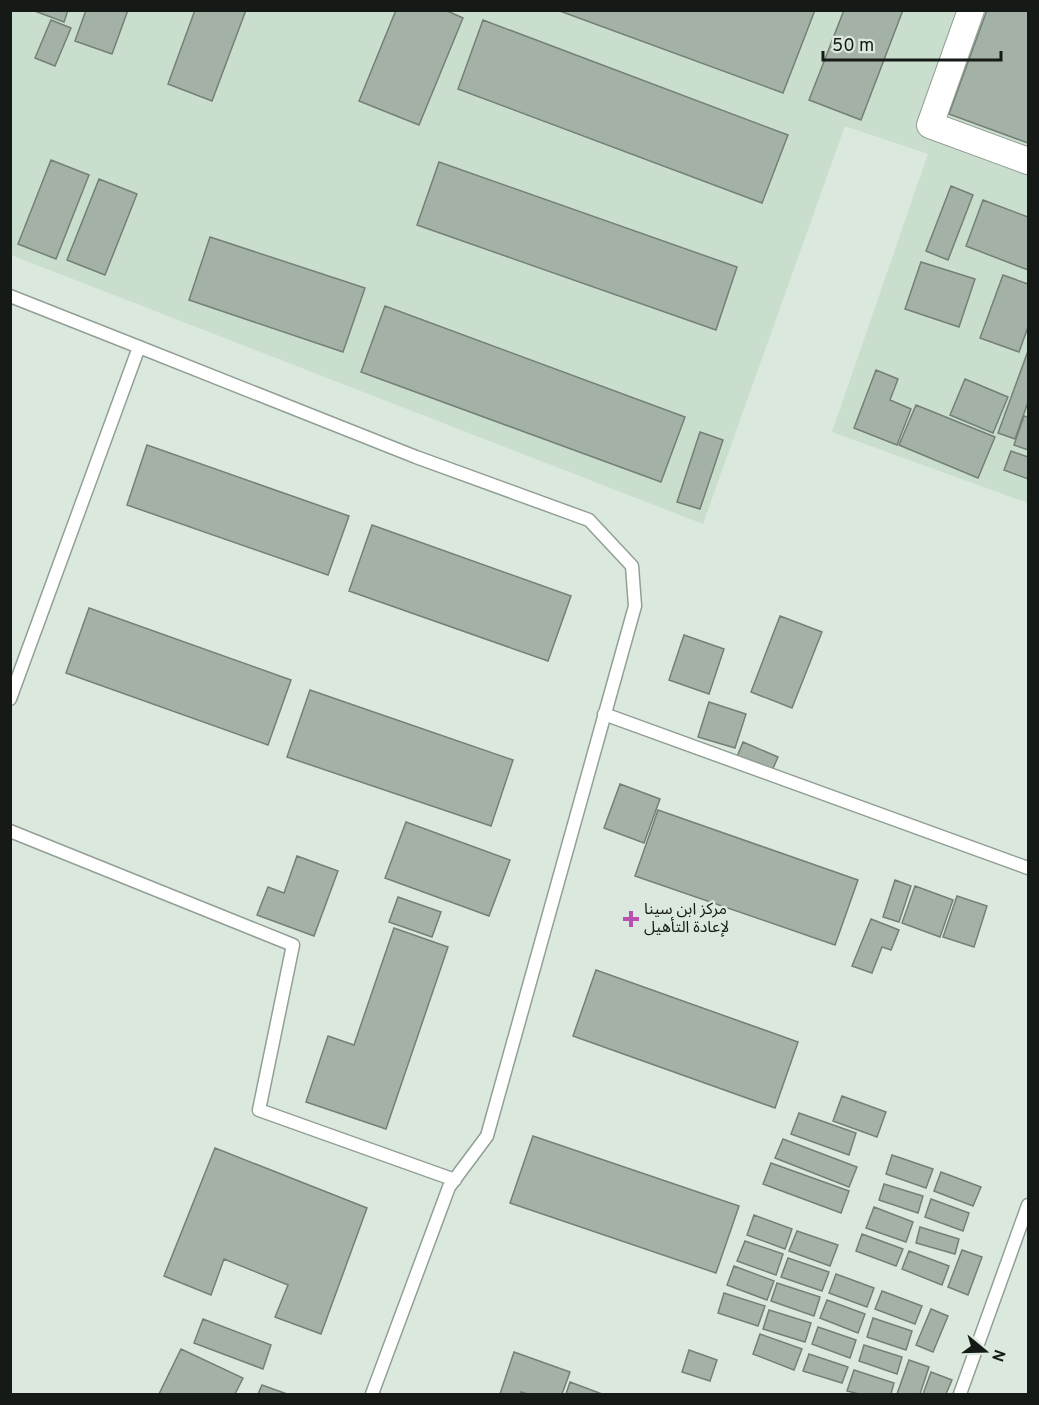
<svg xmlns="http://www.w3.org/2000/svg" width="1039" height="1405" font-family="Overpass,'Noto Sans Arabic',sans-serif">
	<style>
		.built { fill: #cadecd }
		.building { fill: #a4b1a6; stroke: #748076; stroke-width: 1.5 }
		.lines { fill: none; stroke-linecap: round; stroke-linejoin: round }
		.service-casing { stroke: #929f95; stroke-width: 15 }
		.minor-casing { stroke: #929f95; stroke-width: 28 }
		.service { stroke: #fff; stroke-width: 12 }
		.minor { stroke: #fff; stroke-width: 26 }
		.poi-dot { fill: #b94fb1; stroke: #dbe8dd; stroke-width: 2 }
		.labels { text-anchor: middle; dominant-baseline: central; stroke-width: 5; stroke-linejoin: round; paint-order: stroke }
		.poi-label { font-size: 16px; fill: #151a16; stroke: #dbe8dd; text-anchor: start }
	</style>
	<rect width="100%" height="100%" fill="#dbe8dd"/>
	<path class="built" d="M10,11H1028V503L832,432L928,154L845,126L703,524L11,255Z"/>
	<path class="building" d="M32,10H68L64,22Z
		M86,10H128L112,54L75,41Z
		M195,10H246L212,101L168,84Z
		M396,10H445L463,18L419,125L359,101Z
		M557,10H815L783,93Z
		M844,10H903L861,120L809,100Z
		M987,10H1028V143L949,114Z
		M51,20L71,28L55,66L35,58Z
		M483,20L788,135L762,203L458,89Z
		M51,160L89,175L56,259L18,244Z
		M439,162L737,267L716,330L417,225Z
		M99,179L137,194L105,275L67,260Z
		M951,186L973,195L948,260L926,251Z
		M983,200L1028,217V270L966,246Z
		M210,237L365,288L343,352L189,300Z
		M921,262L975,279L959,327L905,309Z
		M1003,275L1028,284V327L1019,352L980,338Z
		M385,306L685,417L661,482L361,372Z
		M1028,351V402L1015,439L998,433Z
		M876,370L898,379L890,400L911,409L897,445L854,428Z
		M965,379L1008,397L993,433L950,415Z
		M916,405L995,437L978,478L899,445Z
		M1024,416L1028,417V450L1014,445Z
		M700,432L723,440L700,509L677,502Z
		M147,445L349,516L328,575L127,505Z
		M1011,451L1028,457V479L1004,470Z
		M372,525L571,596L548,661L349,591Z
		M89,608L291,680L268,745L66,673Z
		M780,616L822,632L792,708L751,692Z
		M684,635L724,649L709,694L669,680Z
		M310,690L513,760L491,826L287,757Z
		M709,702L746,714L735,748L698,737Z
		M743,742L778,757L771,773L736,759Z
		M620,784L660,799L644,843L604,828Z
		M658,810L858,880L835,945L635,876Z
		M406,822L510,860L489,916L385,878Z
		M297,856L338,871L314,936L257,915L268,887L284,893Z
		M895,880L911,886L899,922L883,917Z
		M915,886L953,900L940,937L902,923Z
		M957,896L987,906L974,947L943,937Z
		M398,897L441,912L432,937L389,922Z
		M871,919L899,930L891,950L882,947L872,973L852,966Z
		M394,928L448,947L386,1129L306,1102L328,1036L354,1045Z
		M596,970L798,1042L775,1108L573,1036Z
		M842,1096L886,1112L877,1137L833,1121Z
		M799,1113L856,1133L849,1155L791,1134Z
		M533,1136L739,1206L716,1273L510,1203Z
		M783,1139L857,1167L849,1187L775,1158Z
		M215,1148L367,1208L321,1334L275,1317L288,1285L224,1259L211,1295L164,1276Z
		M892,1155L933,1169L926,1188L886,1174Z
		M771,1163L849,1191L841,1213L763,1184Z
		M941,1172L981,1187L973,1206L934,1191Z
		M884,1184L923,1196L918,1213L879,1200Z
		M931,1199L969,1213L963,1231L925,1217Z
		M874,1207L913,1222L906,1242L866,1228Z
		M754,1215L792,1229L785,1249L747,1235Z
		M920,1227L959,1239L955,1254L916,1243Z
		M797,1231L838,1245L830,1266L789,1251Z
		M862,1234L903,1249L896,1266L856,1251Z
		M745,1241L783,1254L776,1275L737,1261Z
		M962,1250L982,1257L968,1295L948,1287Z
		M909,1251L949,1266L942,1285L902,1269Z
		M788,1258L829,1272L822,1291L781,1277Z
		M734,1266L774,1281L767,1300L727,1285Z
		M836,1274L874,1288L867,1307L829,1293Z
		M777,1283L820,1297L814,1316L771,1301Z
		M882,1291L922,1306L915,1324L875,1309Z
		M724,1293L765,1306L758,1326L718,1313Z
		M827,1300L865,1314L858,1333L820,1318Z
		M931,1309L948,1316L933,1352L916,1345Z
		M769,1310L811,1323L805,1342L763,1329Z
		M873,1318L912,1331L906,1350L867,1337Z
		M203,1319L271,1345L263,1369L194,1343Z
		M818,1327L856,1340L850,1358L812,1344Z
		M760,1334L802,1349L794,1370L753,1354Z
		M864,1345L902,1357L897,1374L859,1361Z
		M181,1349L243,1378L235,1394H159Z
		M689,1350L717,1360L710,1381L682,1372Z
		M514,1352L570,1372L562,1394H528L521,1392L520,1394H500Z
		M809,1354L848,1367L842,1383L803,1371Z
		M909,1360L929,1367L920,1394H897Z
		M854,1370L894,1383L891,1394H859L847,1391Z
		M931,1372L952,1380L946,1394H923Z
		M570,1382L602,1394H566Z
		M262,1385L287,1394H258Z"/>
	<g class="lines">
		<defs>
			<path id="service" d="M10,296L139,347
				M10,699L139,347L416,457L589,520L632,566L635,606L487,1136L449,1187L372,1394
				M604,714L1028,868
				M10,831L293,945L259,1110L455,1180
				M960,1394L1028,1205"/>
			<path id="minor" d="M971,10L930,125L1028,161"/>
		</defs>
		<use href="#service" class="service-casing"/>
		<use href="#minor" class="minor-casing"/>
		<use href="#service" class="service"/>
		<use href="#minor" class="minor"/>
	</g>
	<path class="poi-dot" d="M628 910h6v6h6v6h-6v6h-6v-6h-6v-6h6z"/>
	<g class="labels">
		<g class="poi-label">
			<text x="644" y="910">مركز ابن سينا<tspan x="644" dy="18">لإعادة التأهيل</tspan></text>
		</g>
	</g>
	<rect width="1039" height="1405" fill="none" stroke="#151a16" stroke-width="24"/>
	<g transform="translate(985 1351) rotate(109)" stroke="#dbe8dd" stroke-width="4.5" paint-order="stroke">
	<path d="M0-4.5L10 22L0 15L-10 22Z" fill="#151a16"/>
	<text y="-9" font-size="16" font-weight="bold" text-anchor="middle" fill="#151a16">N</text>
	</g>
	<path d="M823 51v9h178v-9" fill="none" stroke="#151a16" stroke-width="3"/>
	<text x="832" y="51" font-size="18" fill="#151a16" stroke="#dbe8dd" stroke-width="4.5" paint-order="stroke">50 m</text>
</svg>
